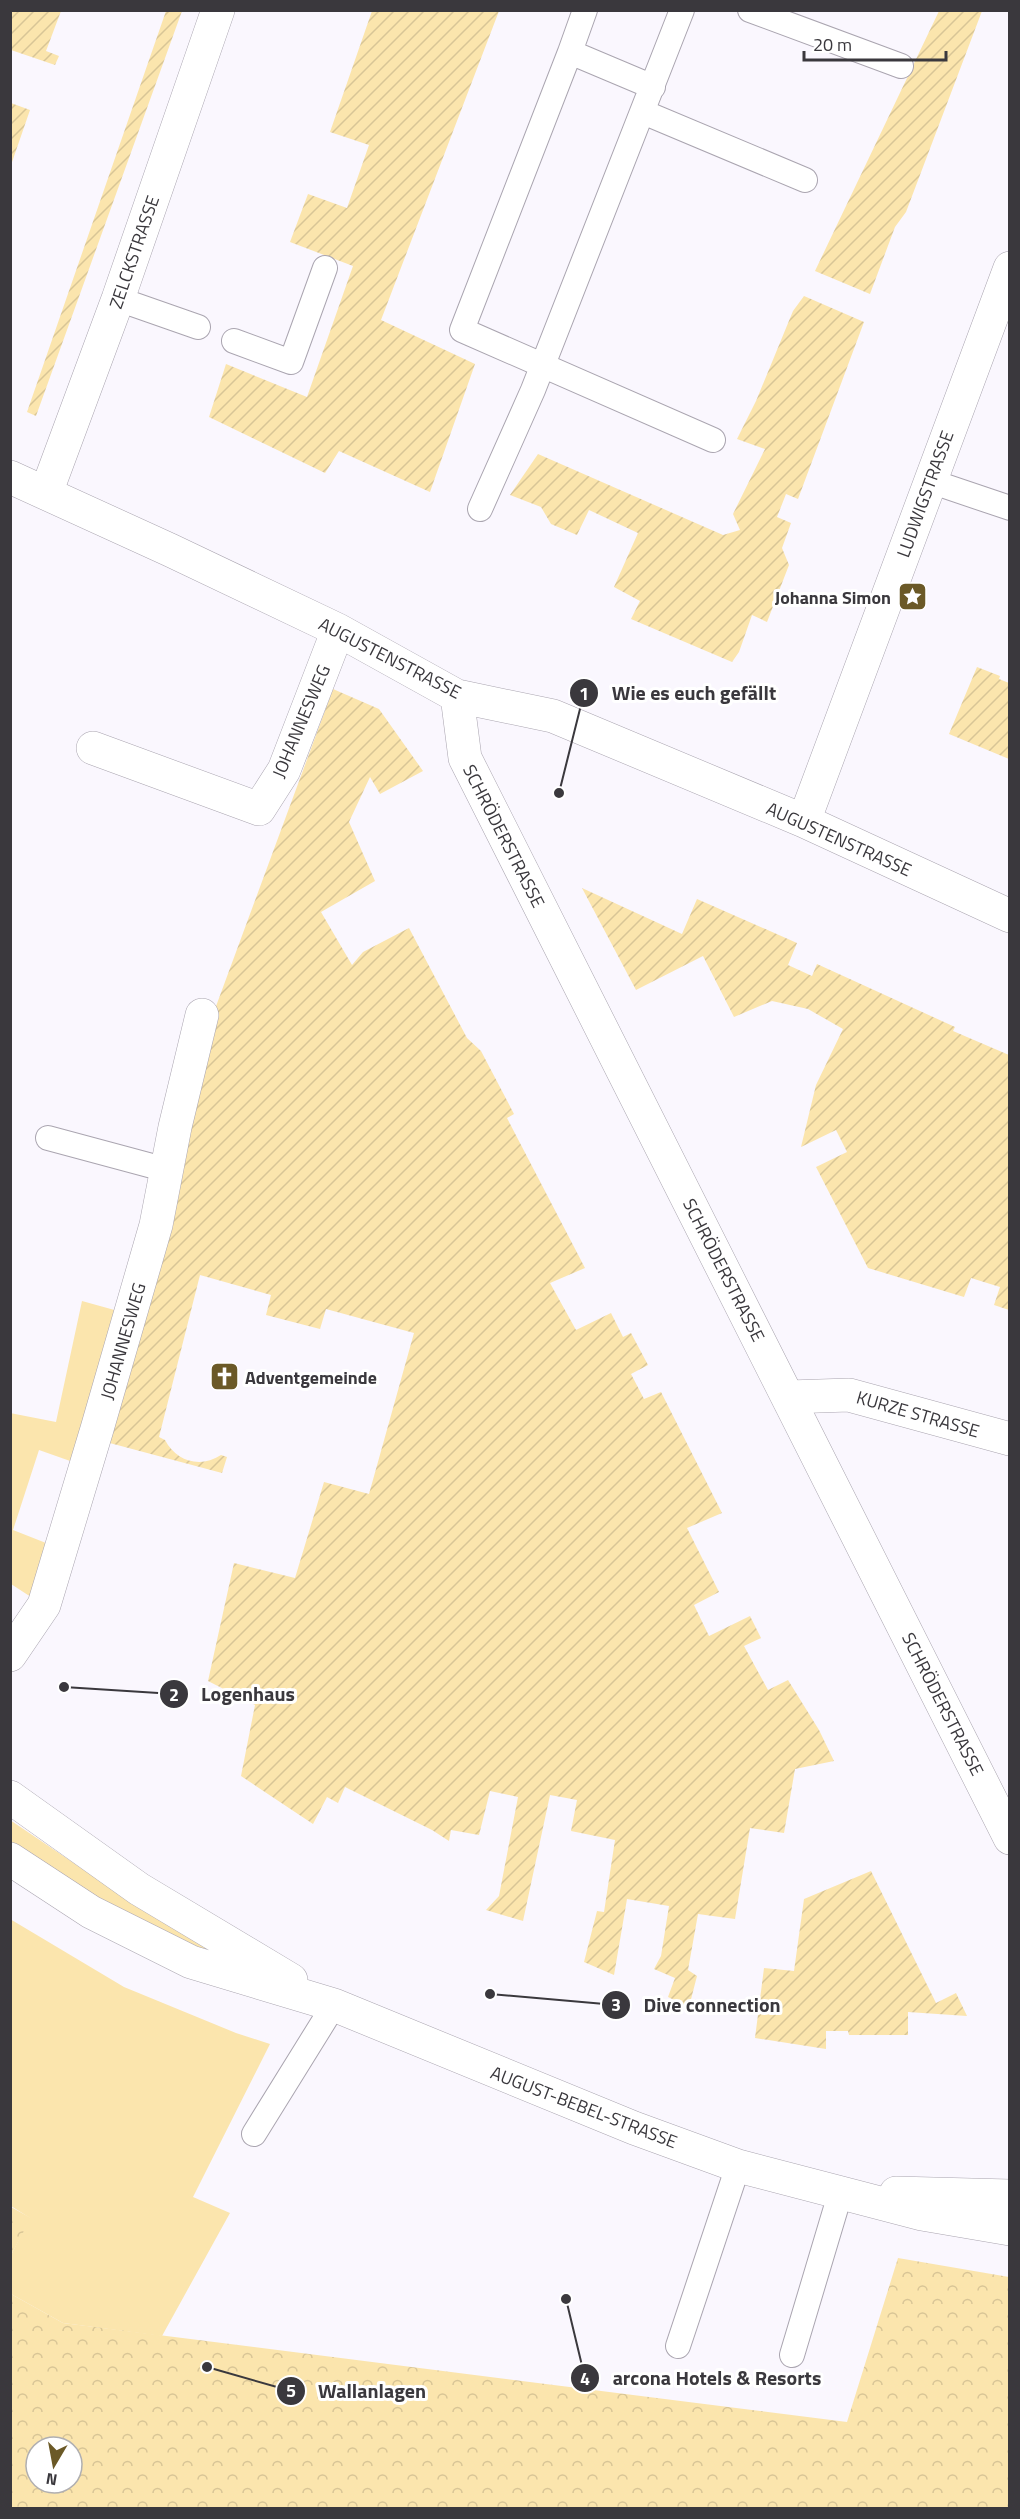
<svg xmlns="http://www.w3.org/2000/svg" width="1020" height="2519" font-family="'Titillium Web',sans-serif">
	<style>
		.grass { fill: #fbe5ad }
		.forest { fill: url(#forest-crowns); fill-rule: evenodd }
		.garden { fill: url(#garden-furrows) }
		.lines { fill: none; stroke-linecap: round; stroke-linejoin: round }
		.lane-casing { stroke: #aaa5b0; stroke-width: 26 }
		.street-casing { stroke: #aaa5b0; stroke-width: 34 }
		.secondary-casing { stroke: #aaa5b0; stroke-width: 34 }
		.lane { stroke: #fff; stroke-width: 24 }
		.street { stroke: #fff; stroke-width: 33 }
		.secondary { stroke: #fff; stroke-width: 33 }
		.labels { text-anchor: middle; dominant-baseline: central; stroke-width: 6; stroke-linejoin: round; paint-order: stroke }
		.street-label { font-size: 18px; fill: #3a383d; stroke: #fff }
		.poi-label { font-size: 18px; font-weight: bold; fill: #3a383d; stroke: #fff; text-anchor: end }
		.leader { fill: none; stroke: #3a383d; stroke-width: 2 }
		.callout-dot { fill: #3a383d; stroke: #fff; stroke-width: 2 }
		.mark-label { font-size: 18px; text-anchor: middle; font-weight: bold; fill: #fff }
		.callout-label { font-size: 20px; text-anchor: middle; font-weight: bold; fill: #3a383d; stroke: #fff; stroke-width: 6; stroke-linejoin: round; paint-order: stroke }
	</style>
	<defs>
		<pattern id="forest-crowns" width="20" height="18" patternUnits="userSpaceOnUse" patternTransform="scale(1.5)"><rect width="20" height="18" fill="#fbe5ad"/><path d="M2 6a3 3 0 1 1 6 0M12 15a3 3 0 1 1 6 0" fill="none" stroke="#d8c596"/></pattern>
		<pattern id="garden-furrows" width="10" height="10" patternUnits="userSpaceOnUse" patternTransform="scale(1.5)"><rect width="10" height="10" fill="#fbe5ad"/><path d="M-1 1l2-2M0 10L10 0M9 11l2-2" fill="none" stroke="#d8c596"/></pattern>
	</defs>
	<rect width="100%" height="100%" fill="#faf7fe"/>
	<path class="grass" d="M82,1301L118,1311L73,1462L39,1450L13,1530L46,1543L31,1597L11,1584L10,1413L56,1422Z
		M10,1820L90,1874L220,1954L215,1959L142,1926L11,1845Z
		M10,1919L124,1987L236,2033L270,2044L193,2197L230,2213L162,2336L63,2323L11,2294V2255L30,2218L11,2206Z"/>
	<path class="forest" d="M11,2207L31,2218L11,2255Z
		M898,2258L1009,2277V2508H11V2294L63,2323L847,2422ZM36,2447H72V2483H36Z"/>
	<path class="garden" d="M11,10L61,11L46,51L59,56L55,65L11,50Z
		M166,11H182L36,416L27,412Z
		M372,11H499L381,320L475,364L430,492L339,451L325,473L209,417L226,364L307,397L353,266L290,242L308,194L347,208L369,145L330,132Z
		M939,11H982L906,212L895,227L870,294L815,271Z
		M11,103L30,110L11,165L10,103Z
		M804,296L864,322L798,499L786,494L777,517L791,523L782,548L789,565L767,622L752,615L739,652L732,662L631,619L640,601L614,587L638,533L589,510L577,535L551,524L541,507L510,495L538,454L723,535L740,530L733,514L765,449L737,439L756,401L793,311Z
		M977,667L1000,676L999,679L1009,683V759L949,734Z
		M333,689L379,709L423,771L380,794L370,777L349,822L375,881L321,912L352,965L363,952L409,928L467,1038L481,1051L514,1114L507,1118L585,1268L550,1283L576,1330L611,1313L623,1337L631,1333L648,1365L631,1374L644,1399L661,1392L722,1513L687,1528L719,1592L694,1605L709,1636L750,1616L761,1638L744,1646L768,1690L788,1680L819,1730L834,1761L795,1769L784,1833L750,1828L735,1919L698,1914L688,1970L697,1976L689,2007L668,1997L675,1978L654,1969L661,1956L669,1906L627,1899L614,1975L584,1962L597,1911L604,1912L615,1840L571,1831L577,1800L550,1795L523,1921L486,1910L499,1896L518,1797L490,1791L479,1835L451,1830L449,1841L432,1830L345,1787L338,1803L327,1797L313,1824L241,1776L255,1705L208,1681L234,1563L295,1578L324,1482L369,1494L414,1333L326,1309L320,1329L266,1315L271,1295L200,1275L159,1437L165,1440C176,1461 200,1469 221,1455L227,1457L222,1473L106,1442L208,1028Z
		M582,888L682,934L697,899L797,943L788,965L812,976L817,964L955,1027L953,1031L1009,1055V1310L994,1305L1000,1287L971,1278L964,1297L868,1268L816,1167L847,1152L836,1130L801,1147L816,1085L843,1029L808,1009L772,1001L734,1017L703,956L636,990Z
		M871,1871L936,2003L956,1993L967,2016L908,2012V2035H849L848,2031H826V2049L755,2038L764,1968L794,1971L804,1899Z"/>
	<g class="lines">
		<defs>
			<path id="lane" d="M750,10L901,66
				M570,52L585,10
				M653,87L570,52L462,330L713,440
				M643,112L805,180
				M118,299L198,327
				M234,341L291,362L325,268
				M930,481L1010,508
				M480,509L533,390L682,10
				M48,1138L167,1170
				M254,2134L334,2005
				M678,2346L738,2166
				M792,2355L841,2191"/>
			<path id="street" d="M10,477L170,550L338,630L457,696L553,716L804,821L1010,916
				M46,493L118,299L218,10
				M457,696L465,758C646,1118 830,1477 1010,1838
				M93,748L259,809L284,770L338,630
				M804,821L1010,268
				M789,1397L849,1395L1010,1439
				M10,1655L44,1605L97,1429L156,1225L175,1127L202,1015"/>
			<path id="secondary" d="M10,1797L139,1889L291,1980
				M10,1859L91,1912L191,1962L334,2005L634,2128L738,2166L922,2214L1010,2229
				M896,2193L1010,2196"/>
		</defs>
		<use href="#lane" class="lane-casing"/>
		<use href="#street" class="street-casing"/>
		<use href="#secondary" class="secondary-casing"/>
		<use href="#lane" class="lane"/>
		<use href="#street" class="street"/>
		<use href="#secondary" class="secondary"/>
	</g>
	<defs>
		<symbol id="sight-square" viewBox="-11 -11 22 22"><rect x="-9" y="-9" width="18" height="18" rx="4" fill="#6b5927" stroke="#fff"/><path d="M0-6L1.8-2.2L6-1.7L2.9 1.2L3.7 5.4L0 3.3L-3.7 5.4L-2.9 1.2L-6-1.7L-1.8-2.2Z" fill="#fff"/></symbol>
		<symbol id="church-square" viewBox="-11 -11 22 22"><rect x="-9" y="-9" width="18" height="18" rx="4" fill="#6b5927" stroke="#fff"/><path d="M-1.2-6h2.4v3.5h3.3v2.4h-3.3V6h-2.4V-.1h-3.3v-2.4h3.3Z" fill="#fff"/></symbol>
	</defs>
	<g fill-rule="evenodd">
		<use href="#sight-square" x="896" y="580" width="33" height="33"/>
		<use href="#church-square" x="208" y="1360" width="33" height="33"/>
	</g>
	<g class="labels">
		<g class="street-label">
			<text transform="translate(134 252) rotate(-71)">ZELCKSTRASSE</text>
			<text transform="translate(925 494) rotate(-70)">LUDWIGSTRASSE</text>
			<text transform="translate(390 658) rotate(27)">AUGUSTENSTRASSE</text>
			<text transform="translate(301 721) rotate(-67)">JOHANNESWEG</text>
			<text transform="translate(504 836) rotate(63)">SCHRÖDERSTRASSE</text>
			<text transform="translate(839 839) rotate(24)">AUGUSTENSTRASSE</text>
			<text transform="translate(724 1270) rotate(63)">SCHRÖDERSTRASSE</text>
			<text transform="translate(123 1341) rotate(-74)">JOHANNESWEG</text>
			<text transform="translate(918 1414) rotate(16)">KURZE STRASSE</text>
			<text transform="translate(943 1704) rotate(63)">SCHRÖDERSTRASSE</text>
			<text transform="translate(584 2107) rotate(21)">AUGUST-BEBEL-STRASSE</text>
		</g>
		<g class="poi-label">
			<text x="891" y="597">Johanna Simon</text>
			<text x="245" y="1377" text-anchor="start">Adventgemeinde</text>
		</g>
	</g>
	<path class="leader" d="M559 793L584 693M64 1687L174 1694M490 1994L616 2005M566 2299L585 2378M207 2367L291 2391"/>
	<g class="callout-dot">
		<circle cx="559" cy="793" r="6"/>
		<circle cx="64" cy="1687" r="6"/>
		<circle cx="490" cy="1994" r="6"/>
		<circle cx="566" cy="2299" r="6"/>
		<circle cx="207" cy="2367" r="6"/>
		<circle cx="584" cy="693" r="15"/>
		<circle cx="174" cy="1694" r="15"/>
		<circle cx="616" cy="2005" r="15"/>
		<circle cx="585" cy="2378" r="15"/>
		<circle cx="291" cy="2391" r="15"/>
	</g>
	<g class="mark-label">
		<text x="584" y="700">1</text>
		<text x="174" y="1701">2</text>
		<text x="616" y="2011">3</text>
		<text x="585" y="2385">4</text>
		<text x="291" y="2397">5</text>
	</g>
	<g class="callout-label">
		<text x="694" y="700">Wie es euch gefällt</text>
		<text x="248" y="1701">Logenhaus</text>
		<text x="712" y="2012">Dive connection</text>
		<text x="717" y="2385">arcona Hotels &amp; Resorts</text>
		<text x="372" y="2398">Wallanlagen</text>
	</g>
	<rect width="1020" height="2519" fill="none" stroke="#3a383d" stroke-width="24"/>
	<g transform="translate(54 2465) rotate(190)"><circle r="28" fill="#ffffff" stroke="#b0afb1" stroke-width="1.5"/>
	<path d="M0-4.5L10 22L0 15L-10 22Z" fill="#6b5927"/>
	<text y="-9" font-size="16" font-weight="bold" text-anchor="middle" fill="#3a383d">N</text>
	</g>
	<path d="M804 51v9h142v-9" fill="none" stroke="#3a383d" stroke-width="3"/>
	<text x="813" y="51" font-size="18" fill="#3a383d" stroke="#ffffff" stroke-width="4.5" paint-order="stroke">20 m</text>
</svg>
